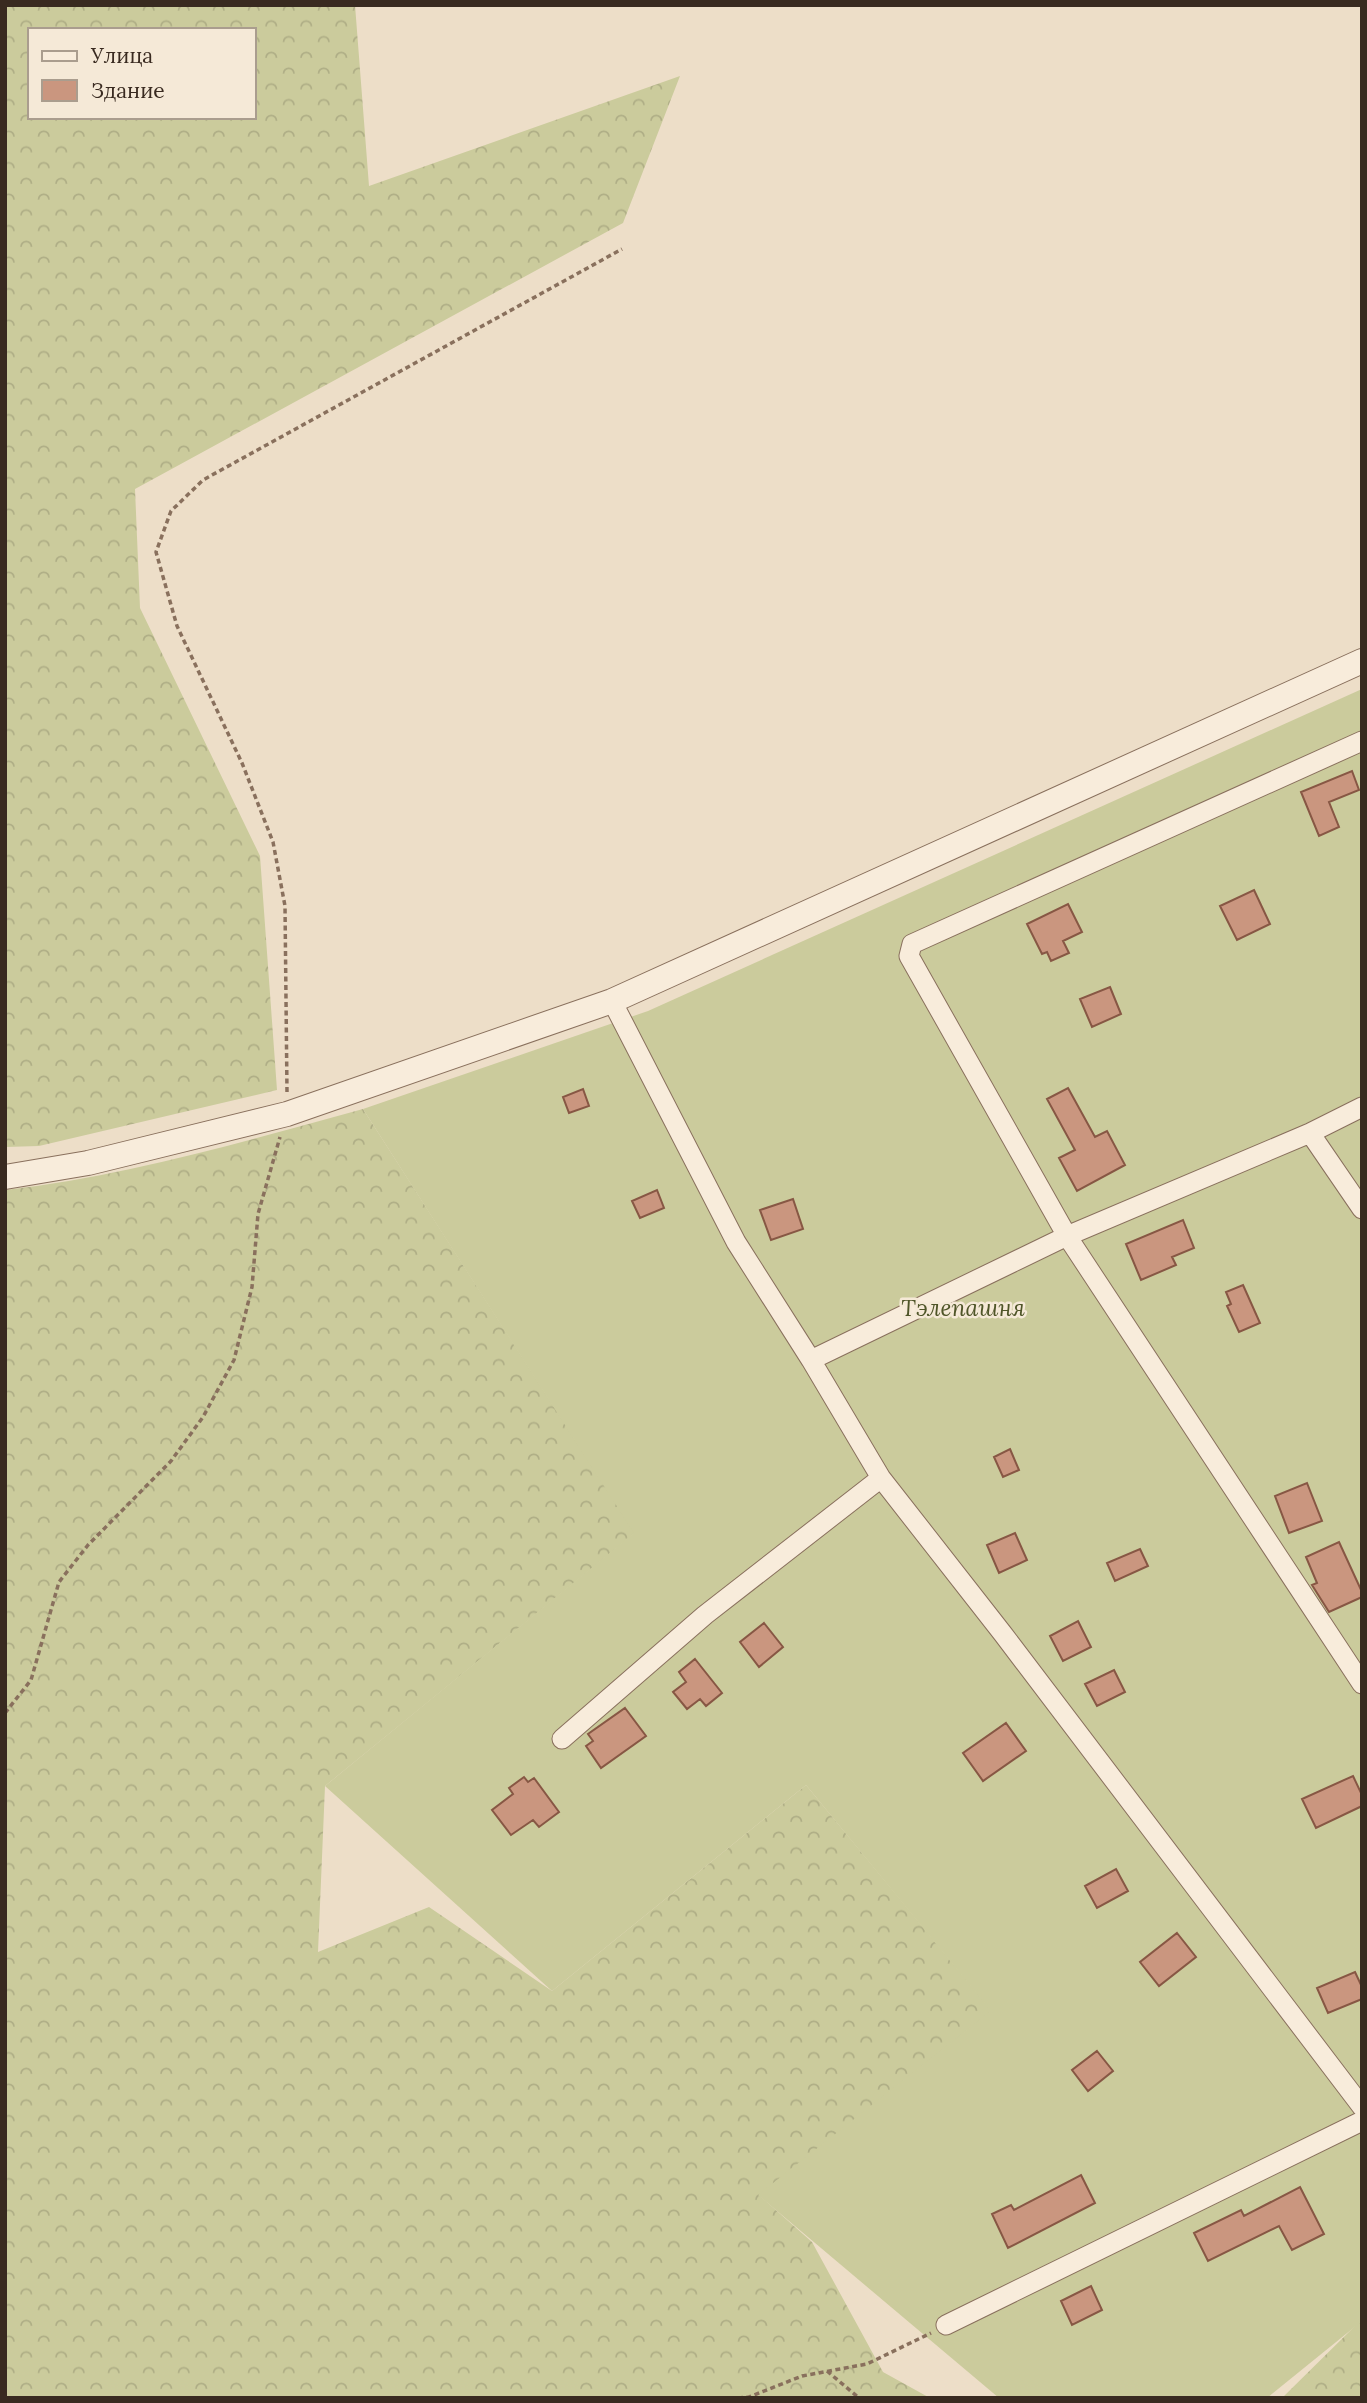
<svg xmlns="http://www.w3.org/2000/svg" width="1367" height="2403" font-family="Lora,serif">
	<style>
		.forest { fill: url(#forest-crowns); fill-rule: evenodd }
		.garden { fill: #cbcb9c }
		.building { fill: #ca967f; stroke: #875744; stroke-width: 2 }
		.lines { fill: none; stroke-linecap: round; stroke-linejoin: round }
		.minor-casing { stroke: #89705d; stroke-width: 21 }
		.tertiary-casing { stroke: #89705d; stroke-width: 26 }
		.path { stroke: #89705d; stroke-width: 3.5; stroke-dasharray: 5 3.5; stroke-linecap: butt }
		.minor { stroke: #f8ecdb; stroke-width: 19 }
		.tertiary { stroke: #f8ecdb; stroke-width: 24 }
		.labels { text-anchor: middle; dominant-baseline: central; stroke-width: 5; stroke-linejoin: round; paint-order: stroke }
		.park-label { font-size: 23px; font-style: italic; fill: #4f5528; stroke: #f5e9d7 }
	</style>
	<defs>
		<pattern id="forest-crowns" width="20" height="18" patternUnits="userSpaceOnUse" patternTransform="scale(1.75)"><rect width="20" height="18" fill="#cbcb9c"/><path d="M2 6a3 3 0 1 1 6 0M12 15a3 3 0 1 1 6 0" fill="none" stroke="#afae86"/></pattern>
	</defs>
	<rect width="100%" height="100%" fill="#eddec8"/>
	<path class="forest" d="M5,5H355L369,186L680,76L623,223L135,489L140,608L260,856L277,1090L39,1146L5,1147ZM30,30H254V117H30Z
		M363,1109L635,1533L325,1786L318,1952L429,1907L552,1991L806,1785L992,2011L759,2195L812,2242L883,2372L930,2398H5V1190C127,1176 245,1141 363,1109Z
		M1362,2321V2398H1282L1357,2324Z"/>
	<path class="garden" d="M1362,689V2321L1267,2398H999L758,2195L991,2011L806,1785L552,1991L325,1786L634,1533L363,1109L648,1011Z"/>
	<path class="building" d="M1352,771L1359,790L1329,802L1339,827L1319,836L1301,792Z
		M1254,890L1270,924L1237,940L1220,906Z
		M1068,904L1082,932L1063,941L1069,953L1051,961L1047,952L1042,954L1027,924Z
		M1110,987L1121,1014L1092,1027L1080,999Z
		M1068,1088L1095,1137L1107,1131L1125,1165L1077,1191L1059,1158L1075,1150L1047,1099Z
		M583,1089L589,1106L569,1113L563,1097Z
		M657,1190L664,1208L640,1218L632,1201Z
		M793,1199L803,1229L771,1240L760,1210Z
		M1183,1220L1194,1248L1172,1257L1176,1265L1141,1280L1126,1244Z
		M1243,1285L1260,1323L1239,1332L1227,1306L1231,1304L1226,1292Z
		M1010,1449L1019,1470L1003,1477L994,1457Z
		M1307,1483L1322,1521L1289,1533L1275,1496Z
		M1015,1533L1027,1560L999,1573L987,1545Z
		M1339,1542L1362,1592V1597L1329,1612L1312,1585L1317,1583L1306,1557Z
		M1140,1549L1148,1566L1115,1581L1107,1563Z
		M1078,1621L1091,1647L1063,1661L1050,1636Z
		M764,1623L783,1647L759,1667L740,1642Z
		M695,1659L722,1693L706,1706L700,1699L687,1709L673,1692L686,1682L679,1672Z
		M1114,1670L1125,1692L1097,1706L1085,1684Z
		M625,1708L646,1736L601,1768L586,1746L593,1741L588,1734Z
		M1006,1723L1026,1751L983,1781L963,1753Z
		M1353,1776L1362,1795V1806L1316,1828L1302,1799Z
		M524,1777L528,1782L534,1778L559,1812L539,1827L533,1820L511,1835L492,1810L513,1794L509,1788Z
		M1116,1869L1128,1891L1097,1908L1085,1886Z
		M1177,1933L1196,1957L1159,1986L1140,1962Z
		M1355,1972L1362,1987V1999L1328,2013L1317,1988Z
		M1097,2051L1113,2071L1088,2091L1072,2070Z
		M1081,2175L1095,2203L1008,2248L992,2214L1011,2205L1014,2210Z
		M1300,2187L1324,2234L1292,2250L1279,2226L1208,2261L1194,2233L1241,2210L1244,2216Z
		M1091,2286L1102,2310L1072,2325L1061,2301Z"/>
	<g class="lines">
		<defs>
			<path id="minor" d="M1362,741L912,944L909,956L1067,1236L1362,1684
				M612,1001L736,1242L811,1360L881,1478L1003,1634L1362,2107
				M1310,1133L1362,1209
				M811,1360L1067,1236L1310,1133L1362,1107
				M562,1739L705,1615L881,1478
				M946,2325L1362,2121"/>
			<path id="tertiary" d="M5,1177L88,1163L287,1114L612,1001L1362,661"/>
		</defs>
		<use href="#minor" class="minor-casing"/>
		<use href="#tertiary" class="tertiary-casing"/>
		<path class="path" d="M287,1092L285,906L273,842L242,763L177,626L156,552L171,511L203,480L622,249
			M5,1713L31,1680L59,1582L88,1545L171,1461L203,1417L234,1360L252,1287L258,1214L280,1137
			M827,2371L859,2398
			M738,2398L749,2397L802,2376L867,2364L931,2333"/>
		<use href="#minor" class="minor"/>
		<use href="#tertiary" class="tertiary"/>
	</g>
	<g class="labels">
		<g class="park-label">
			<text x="963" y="1307">Тэлепашня</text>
		</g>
	</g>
	<rect width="1367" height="2403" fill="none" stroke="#392a20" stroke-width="14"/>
	<rect x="28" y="28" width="228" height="91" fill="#f5e9d7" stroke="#aa9d8e" stroke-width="2"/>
	<rect x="42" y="51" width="35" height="10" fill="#f8ecdb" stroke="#aa9d8e" stroke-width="2"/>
	<text x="91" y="63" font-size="21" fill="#392a20">Улица</text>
	<rect x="42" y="80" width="35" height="21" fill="#ca967f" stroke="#aa9d8e" stroke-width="2"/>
	<text x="91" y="98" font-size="21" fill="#392a20">Здание</text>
</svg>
